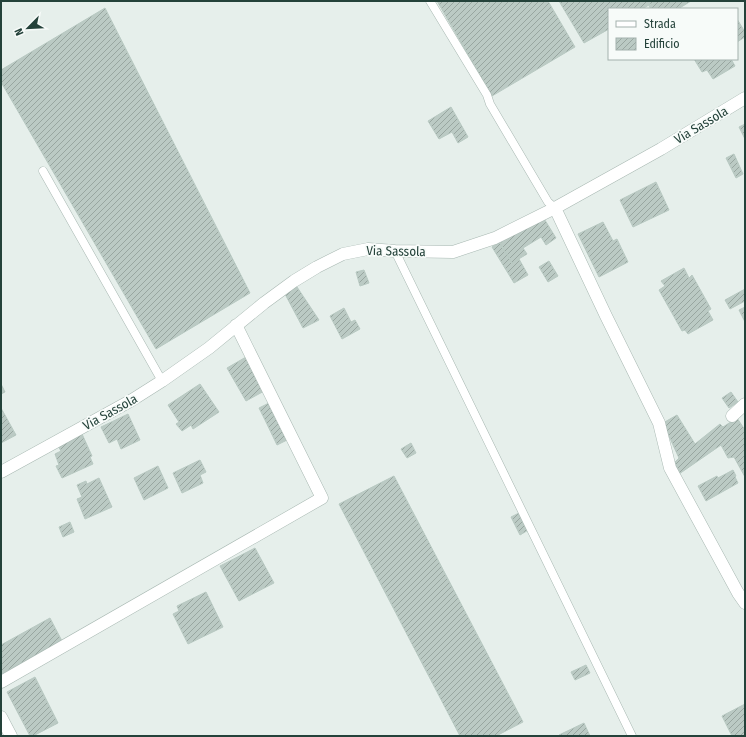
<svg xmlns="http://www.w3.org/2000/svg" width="746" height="737" font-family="'Fira Sans Condensed',sans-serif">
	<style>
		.building { fill: url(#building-hatch); stroke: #b8c9c2 }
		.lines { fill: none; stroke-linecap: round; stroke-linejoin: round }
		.service-casing { stroke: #a8b8b2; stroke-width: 9 }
		.minor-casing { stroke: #a8b8b2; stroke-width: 13 }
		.service { stroke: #fff; stroke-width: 8 }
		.minor { stroke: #fff; stroke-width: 12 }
		.labels { text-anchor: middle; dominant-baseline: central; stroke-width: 3.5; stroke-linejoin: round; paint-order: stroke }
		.street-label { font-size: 13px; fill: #24423a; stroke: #f7fbf9 }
	</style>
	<defs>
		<pattern id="building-hatch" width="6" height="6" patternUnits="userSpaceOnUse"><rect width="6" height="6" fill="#bbcac4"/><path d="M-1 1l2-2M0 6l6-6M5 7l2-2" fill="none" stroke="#98a6a0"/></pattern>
	</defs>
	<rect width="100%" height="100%" fill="#e6efeb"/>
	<path class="building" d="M437,1H548L575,47L492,96Z
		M559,1H656L642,9H609V29L584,43Z
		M657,1H691L678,9H651L649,6Z
		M105,8L250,293L156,349L1,82V70Z
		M737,19L745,32V37L737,42Z
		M694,59H731L735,66L713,79L707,70L702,72Z
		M451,107L468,137L458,143L452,132L439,139L428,121Z
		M745,124V139L739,127Z
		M734,154L743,174L736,178L726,158Z
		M656,182L669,210L633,227L620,200Z
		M543,217L556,238L546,245L541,237L523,248L527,254L512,263L500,243Z
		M603,222L613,241L617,239L628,262L599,277L578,234Z
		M499,242L512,263L519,259L528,275L514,283L492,247Z
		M549,261L558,276L548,282L539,267Z
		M684,268L689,278L692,275L711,309L708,311L713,320L688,334L685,330L682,331L659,290L665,286L661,281Z
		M364,270L369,283L360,286L356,272Z
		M297,287L319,320L303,328L285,294Z
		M745,289V301L730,309L725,300Z
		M745,307V322L739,310Z
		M344,308L351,322L355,320L360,329L342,339L330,316Z
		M246,357L266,390L246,401L227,368Z
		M1,384L5,392L1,394Z
		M200,384L219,412L193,429L191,425L182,431L176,424L179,422L168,405Z
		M731,392L738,402L729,408L722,398Z
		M271,402L277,414L265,420L259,408Z
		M1,408L16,435L1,443Z
		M128,414L140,440L121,449L117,439L109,443L101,427Z
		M277,414L289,439L277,445L265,420Z
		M677,415L695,444L720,424L723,427L737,418L745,430V477L734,457L728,458L721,445L679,474L675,462L679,458L663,423Z
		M82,434L92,456L90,457L93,464L62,478L56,466L59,465L55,454L61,451L58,446Z
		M411,443L416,453L407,458L401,449Z
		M200,460L206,472L200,475L203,483L182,493L173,473Z
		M158,466L168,488L144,500L134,478Z
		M733,470L736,476L735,477L738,483L706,501L698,486L717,476L718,478Z
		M394,476L523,722L496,736H460L339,504Z
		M99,478L112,507L85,519L77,499L82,497L77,485L86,481L87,484Z
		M521,512L530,529L520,535L511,517Z
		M70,522L74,532L63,537L59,527Z
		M255,548L274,583L239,601L220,566Z
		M206,592L223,627L188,644L173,614L179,611L177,606Z
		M50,618L62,641L1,674V645Z
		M586,665L590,673L575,680L571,672Z
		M35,677L58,723L33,736H30L7,692Z
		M745,704V736H732L722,716Z
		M584,723L590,736H559V735Z"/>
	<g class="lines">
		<defs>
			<path id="service" d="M430,1L487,95L490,104L548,202L555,208
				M43,171L162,381
				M395,251L632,736"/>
			<path id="minor" d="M555,208L606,316L659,423L670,468L738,593L745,603
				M732,416L745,404
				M1,472L132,400L162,381L209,348L264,303L294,281L317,267L343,254L368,249L395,251L453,252L495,238L555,208L661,149L745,98
				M1,682L322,498L236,325
				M1,717L11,736"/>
		</defs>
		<use href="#service" class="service-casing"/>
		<use href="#minor" class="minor-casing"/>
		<use href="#service" class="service"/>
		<use href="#minor" class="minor"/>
	</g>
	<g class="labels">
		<g class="street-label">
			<text transform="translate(701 125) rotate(-31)">Via Sassola</text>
			<text transform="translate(396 251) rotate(1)">Via Sassola</text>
			<text transform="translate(110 412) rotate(-29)">Via Sassola</text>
		</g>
	</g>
	<rect width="746" height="737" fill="none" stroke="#24423a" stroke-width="4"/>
	<rect x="608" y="8" width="130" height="52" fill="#f7fbf9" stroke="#a3b1ad"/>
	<rect x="616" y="21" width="20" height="6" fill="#ffffff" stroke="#a3b1ad"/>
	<text x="644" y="28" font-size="12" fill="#24423a">Strada</text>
	<rect x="616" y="38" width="20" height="12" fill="url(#building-hatch)" stroke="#a3b1ad"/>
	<text x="644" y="48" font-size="12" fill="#24423a">Edificio</text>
	<g transform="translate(28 28) rotate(246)" stroke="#f7fbf9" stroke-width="3" paint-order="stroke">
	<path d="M0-3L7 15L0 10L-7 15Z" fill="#24423a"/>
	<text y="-6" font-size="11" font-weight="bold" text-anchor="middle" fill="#24423a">N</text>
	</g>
</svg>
